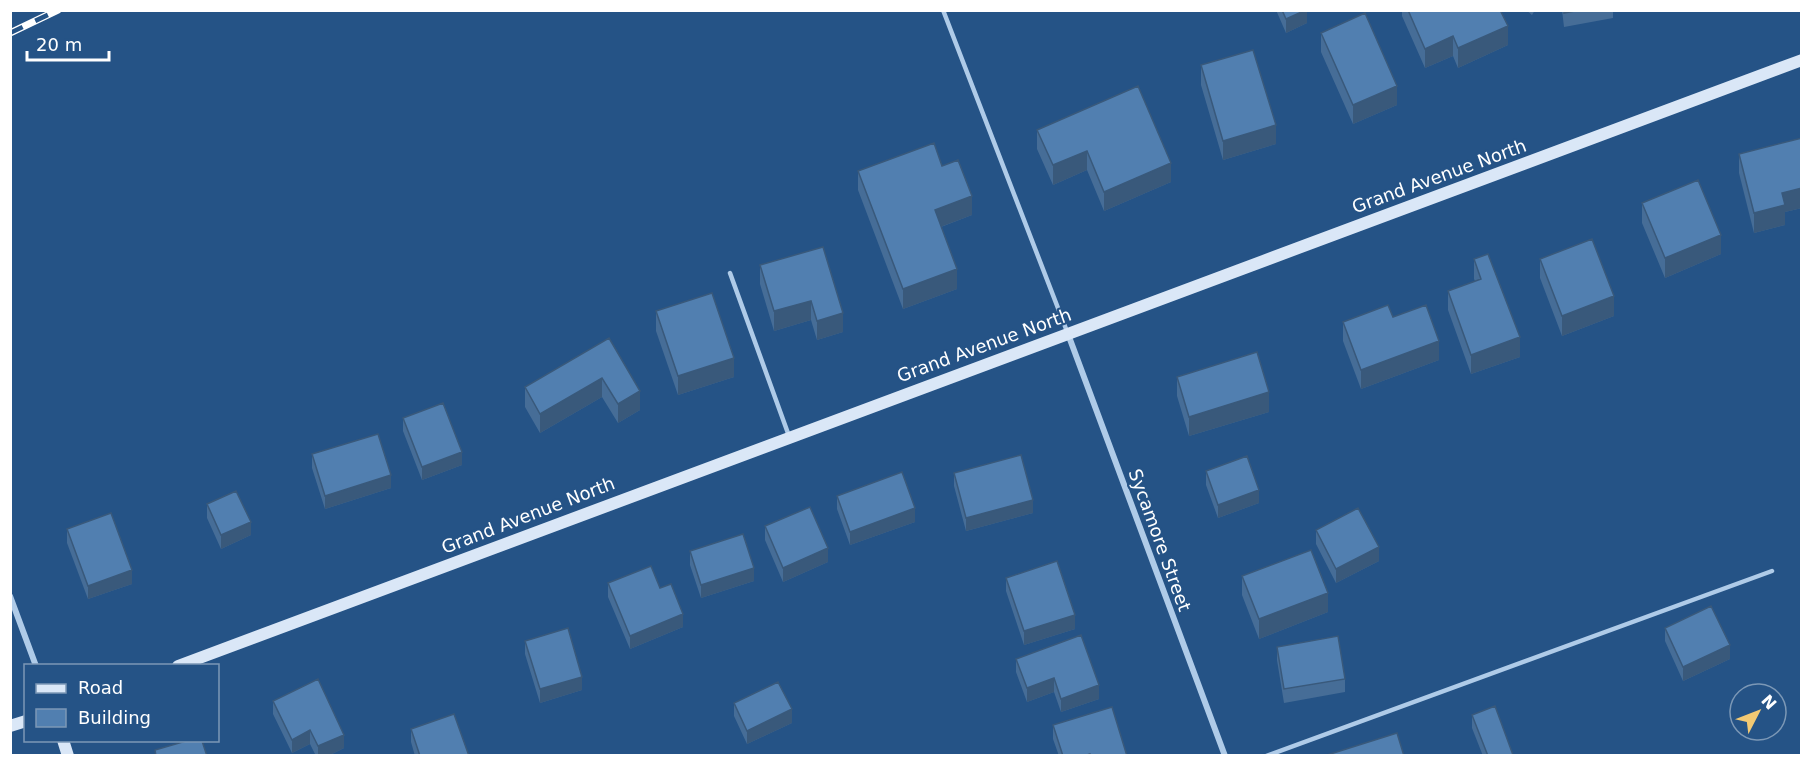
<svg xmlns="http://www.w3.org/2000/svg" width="1812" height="766" font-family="'DejaVu Sans',sans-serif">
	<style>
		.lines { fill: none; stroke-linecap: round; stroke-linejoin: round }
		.lane { stroke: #afcbe8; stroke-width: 4.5 }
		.street { stroke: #afcbe8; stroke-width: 6 }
		.secondary { stroke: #dae7f7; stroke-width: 12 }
		.rail-casing { stroke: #fff; stroke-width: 7 }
		.rail { stroke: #255386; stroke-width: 4.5; stroke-dasharray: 14; stroke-linecap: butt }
		.wall { fill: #466d97 }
		.shaded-wall { fill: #39597b }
		.building { fill: #517fb0; stroke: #39597b; stroke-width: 1.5 }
		.labels { text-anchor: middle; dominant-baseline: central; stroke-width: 4.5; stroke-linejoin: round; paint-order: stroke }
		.street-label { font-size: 18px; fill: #fff; stroke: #255386 }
	</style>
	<rect width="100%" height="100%" fill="#255386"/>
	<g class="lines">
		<path class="lane" d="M943,10L1068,334
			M730,273L789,436
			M1266,756L1772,571"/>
		<path class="street" d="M1068,334L1225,756
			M10,596L36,666"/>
		<path class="secondary" d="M178,666L1802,60
			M10,726L26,721
			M63,740L68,756"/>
		<defs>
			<path id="rail" d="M10,33L58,10"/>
		</defs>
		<use href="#rail" class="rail-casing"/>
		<use href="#rail" class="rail"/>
	</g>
	<path class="wall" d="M1276,10H1307V23L1286,33Z
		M1402,10H1500L1508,45L1458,68L1453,56L1425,68L1402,16Z
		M1526,10H1535L1532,15Z
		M1562,10H1613V18L1564,27Z
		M1321,33L1397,105L1353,124L1321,52Z
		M1201,65L1276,144L1223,160L1201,85Z
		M1037,130L1171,182L1104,211L1087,170L1053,185L1037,149Z
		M1802,138V208L1785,212V225L1754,233L1739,173V154Z
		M942,166L972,215L941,227L957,289L903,309L858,190V171Z
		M1642,203L1721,254L1665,278L1642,223Z
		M823,247L843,332L817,340L811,320L774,331L760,284V265Z
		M1474,259L1520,357L1471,374L1448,310V291L1475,281L1474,279Z
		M1540,259L1614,316L1562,336L1540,278Z
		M656,311L734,377L678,395L656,331Z
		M1393,317L1439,360L1361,389L1343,341V322Z
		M609,338L640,410L618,423L602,397L540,433L525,407V387Z
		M1177,377L1269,412L1189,436L1177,396Z
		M403,418L462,465L422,480L403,431Z
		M312,454L391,488L325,509L312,468Z
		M1206,471L1259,503L1218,518L1206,485Z
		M954,473L1033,513L966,531L954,486Z
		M837,496L915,522L850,545L837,509Z
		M207,504L251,535L221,549L207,518Z
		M765,526L828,562L783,582L765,540Z
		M67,529L132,584L88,599L67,543Z
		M1316,530L1379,561L1336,583L1316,544Z
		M690,551L754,581L701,598L690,565Z
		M1242,576L1328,612L1259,639L1242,595Z
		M1006,578L1075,629L1024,645L1006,591Z
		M608,583L683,627L630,649L608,597Z
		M1665,628L1730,659L1683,681L1665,641Z
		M525,641L582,690L540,703L525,654Z
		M1277,647L1345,679V692L1284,703L1277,660Z
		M1016,659L1099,699L1061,712L1054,692L1027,702L1016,672Z
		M273,701L344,748L328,756H316L310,744L292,753L273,714Z
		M734,703L792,723L747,744L734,716Z
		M1472,715L1513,755L1483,756L1472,728Z
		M1053,725L1127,756H1059L1053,739Z
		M411,729L469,756H415L411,742Z"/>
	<path class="shaded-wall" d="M1306,10H1307V23L1286,33V19Z
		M1508,26V45L1458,68V48Z
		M1453,36V56L1425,68V49Z
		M1397,86V105L1353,124V105Z
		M1276,125V144L1223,160V141Z
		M1087,151V170L1053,185V165Z
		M1171,163V182L1104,211V192Z
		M1802,188V208L1785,212V225L1754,233V213L1782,193Z
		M972,196V215L935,229V210Z
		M1721,235V254L1665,278V258Z
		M957,269V289L903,309V289Z
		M1614,296V316L1562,336V316Z
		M811,301V320L774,331V311Z
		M843,313V332L817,340V321Z
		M1520,337V357L1471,374V355Z
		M1439,341V360L1361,389V370Z
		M734,358V377L678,395V376Z
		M602,378V397L540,433V414Z
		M640,391V410L618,423V404Z
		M1269,392V412L1189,436V417Z
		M462,452V465L422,480V467Z
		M391,475V488L325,509V496Z
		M1259,490V503L1218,518V505Z
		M1033,500V513L966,531V518Z
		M915,508V522L850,545V532Z
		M251,522V535L221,549V535Z
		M1379,547V561L1336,583V569Z
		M828,548V562L783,582V568Z
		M754,568V581L701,598V585Z
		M132,570V584L88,599V586Z
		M1328,593V612L1259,639V619Z
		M683,614V627L630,649V636Z
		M1075,615V629L1024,645V631Z
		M1730,645V659L1683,681V667Z
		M582,677V690L540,703V689Z
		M1054,678V692L1027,702V688Z
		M1099,685V699L1061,712V699Z
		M792,709V723L747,744V731Z
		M310,730V744L292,753V740Z
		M344,735V748L328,756H318V746Z"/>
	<path class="building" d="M1282,10H1306L1286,19Z
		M1408,10H1500L1508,26L1458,48L1453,36L1425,49Z
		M1564,10H1580L1564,13Z
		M1365,13L1397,86L1353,105L1321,33Z
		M1253,50L1276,125L1223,141L1201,65Z
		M1138,86L1171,163L1104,192L1087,151L1053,165L1037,130Z
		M1802,138V188L1782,193L1785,205L1754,213L1739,154Z
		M934,143L942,166L958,160L972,196L935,210L957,269L903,289L858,171Z
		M1698,180L1721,235L1665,258L1642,203Z
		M1592,239L1614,296L1562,316L1540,259Z
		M823,247L843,313L817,321L811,301L774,311L760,265Z
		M1488,254L1520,337L1471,355L1448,291L1481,279L1474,259Z
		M712,293L734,358L678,376L656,311Z
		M1388,305L1393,317L1426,305L1439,341L1361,370L1343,322Z
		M609,338L640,391L618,404L602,378L540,414L525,387Z
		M1257,352L1269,392L1189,417L1177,377Z
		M443,403L462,452L422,467L403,418Z
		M378,434L391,475L325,496L312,454Z
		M1021,455L1033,500L966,518L954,473Z
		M1247,456L1259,490L1218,505L1206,471Z
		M902,472L915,508L850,532L837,496Z
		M236,491L251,522L221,535L207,504Z
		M810,507L828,548L783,568L765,526Z
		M1358,508L1379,547L1336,569L1316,530Z
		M111,513L132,570L88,586L67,529Z
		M743,534L754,568L701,585L690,551Z
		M1311,550L1328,593L1259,619L1242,576Z
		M1057,561L1075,615L1024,631L1006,578Z
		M651,566L660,588L671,584L683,614L630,636L608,583Z
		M1711,606L1730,645L1683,667L1665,628Z
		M568,628L582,677L540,689L525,641Z
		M1081,635L1099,685L1061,699L1054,678L1027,688L1016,659Z
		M1338,636L1345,679L1284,689L1277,647Z
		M318,679L344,735L318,746L310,730L292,740L273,701Z
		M778,682L792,709L747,731L734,703Z
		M1495,706L1513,755L1512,756H1488L1472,715Z
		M1112,707L1127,756H1091L1090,754L1084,756H1063L1053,725Z
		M454,714L469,756H420L411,729Z
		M1397,733L1404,756H1324Z
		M186,741H202L207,756H156L155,750Z"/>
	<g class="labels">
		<g class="street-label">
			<text transform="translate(1439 176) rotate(-20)">Grand Avenue North</text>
			<text transform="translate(984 345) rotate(-20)">Grand Avenue North</text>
			<text transform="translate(528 515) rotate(-21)">Grand Avenue North</text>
			<text transform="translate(1160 540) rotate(70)">Sycamore Street</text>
		</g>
	</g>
	<rect width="1812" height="766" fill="none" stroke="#ffffff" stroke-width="24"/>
	<rect x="24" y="664" width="195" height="78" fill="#255386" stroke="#7c98b6" stroke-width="1.5"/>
	<rect x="36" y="684" width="30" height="9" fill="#dae7f7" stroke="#7c98b6" stroke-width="1.5"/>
	<text x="78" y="694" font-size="18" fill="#ffffff">Road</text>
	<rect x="36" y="709" width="30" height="18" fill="#517fb0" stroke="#7c98b6" stroke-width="1.5"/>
	<text x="78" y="724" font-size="18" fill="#ffffff">Building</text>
	<g transform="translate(1758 712) rotate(48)"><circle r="28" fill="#255386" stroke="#7c98b6" stroke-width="1.5"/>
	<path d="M0-4.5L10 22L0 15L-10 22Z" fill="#f2c973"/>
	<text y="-9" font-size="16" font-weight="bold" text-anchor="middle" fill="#ffffff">N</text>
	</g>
	<path d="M27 51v9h82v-9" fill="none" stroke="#ffffff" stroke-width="3"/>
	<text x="36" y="51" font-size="18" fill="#ffffff" stroke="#255386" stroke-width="4.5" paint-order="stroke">20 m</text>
</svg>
